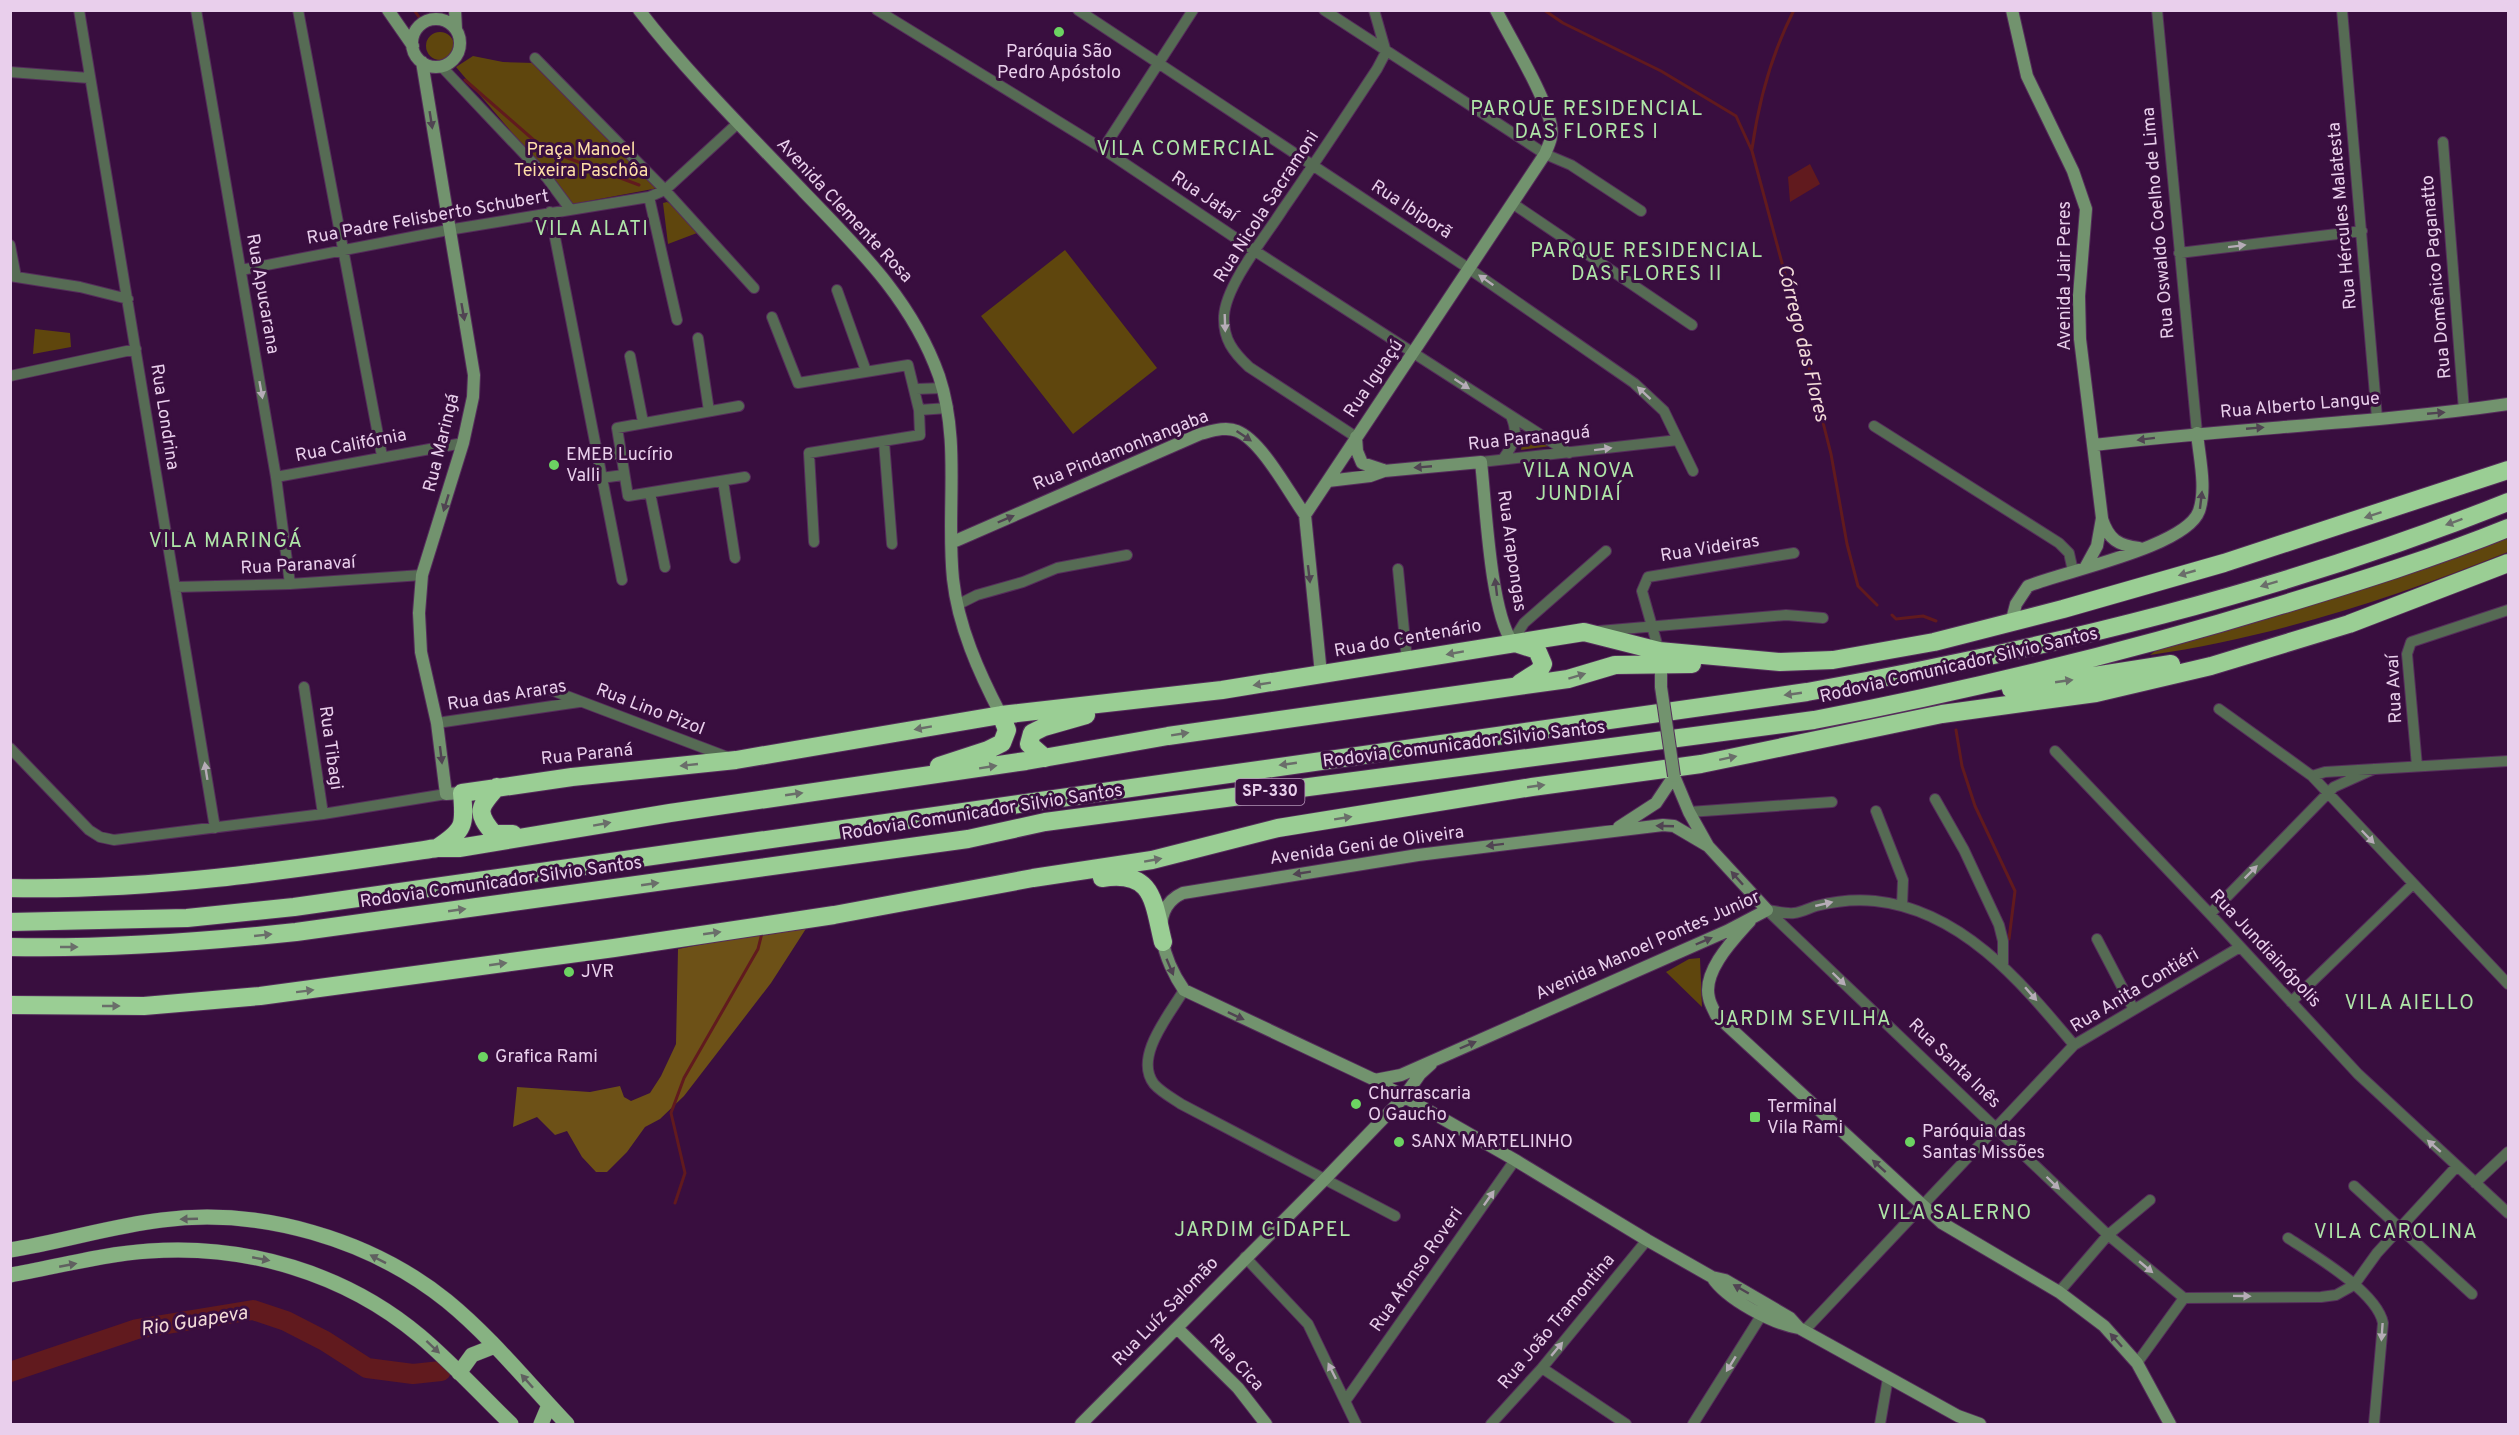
<svg xmlns="http://www.w3.org/2000/svg" width="2519" height="1435" font-family="Overpass,sans-serif">
	<style>
		.green { fill: #5f460d }
		.forest { fill: #6d5117 }
		.water { fill: #611a1e }
		.lines { fill: none; stroke-linecap: round; stroke-linejoin: round }
		.stream { stroke: #611a1e; stroke-width: 3 }
		.river { stroke: #611a1e; stroke-width: 20 }
		.street-casing { stroke: #552d5b; stroke-width: 12 }
		.secondary-casing { stroke: #552d5b; stroke-width: 14 }
		.primary-casing { stroke: #552d5b; stroke-width: 16 }
		.highway-casing { stroke: #552d5b; stroke-width: 20 }
		.street { stroke: #566b54; stroke-width: 10 }
		.secondary { stroke: #72936e; stroke-width: 12 }
		.primary { stroke: #87b282; stroke-width: 15 }
		.highway { stroke: #9ace94; stroke-width: 18 }
		.secondary-bridge-casing { stroke: #552d5b; stroke-width: 14; stroke-linecap: butt }
		.secondary-bridge { stroke: #72936e; stroke-width: 12 }
		.oneway { fill: #504352 }
		.oneway2 { fill: #b6acb7 }
		.oneway3 { fill: #6a6e6a }
		.oneway4 { fill: #606060 }
		.poi-dot { fill: #6cd362; stroke: #390e3f; stroke-width: 2 }
		.labels { text-anchor: middle; dominant-baseline: central; stroke-width: 6; stroke-linejoin: round; paint-order: stroke }
		.shield { fill: #390e3f; stroke: #b495b8; stroke-width: 1.5 }
		.shield-label { font-size: 16px; font-weight: bold; fill: #e9cfec }
		.poi-label { font-size: 18px; fill: #e9cfec; stroke: #390e3f; text-anchor: start }
		.park-label { font-size: 18px; fill: #fedfa7; stroke: #390e3f }
		.street-label { font-size: 18px; fill: #e9cfec; stroke: #390e3f }
		.neighbourhood-label { font-size: 20px; letter-spacing: 1.5px; fill: #afe5a8; stroke: #390e3f }
		.water-label { font-size: 20px; font-style: italic; fill: #f2dbd9; stroke: #390e3f }
	</style>
	<rect width="100%" height="100%" fill="#390e3f"/>
	<path class="green" d="M426 46a14 14 0 1 1 28 0a14 14 0 1 1-28 0Z
		M473,56L503,62L534,63L658,188L573,204L456,67Z
		M667,202L671,204L697,233L668,244L663,203Z
		M1065,250L1157,368L1073,434L981,316Z
		M35,329L70,333L71,347L33,354Z
		M1525,430L1551,446L1521,450Z
		M2508,535V552C2393,598 2274,637 2150,655L2159,648Z
		M1700,958L1702,1007L1666,972L1689,959Z"/>
	<path class="forest" d="M809,924L771,983L684,1096L660,1119L645,1127L627,1152L607,1172H596L582,1157L567,1131L555,1135L537,1117L513,1127L517,1087L590,1092L620,1086L624,1097L631,1101L650,1093L661,1076L676,1044L678,949Z"/>
	<path class="water" d="M1810,164L1820,184L1790,202L1788,177Z"/>
	<g class="lines">
		<path class="stream" d="M414,10L419,17
			M1544,10L1563,23L1661,71L1736,116L1752,151L1793,304L1831,454L1847,544L1858,586L1877,605
			M465,80L544,149L639,185
			M1752,149C1759,99 1771,55 1794,10
			M1892,615L1896,619L1923,616L1936,621
			M1956,730L1962,766L1975,806L2015,891L2009,939
			M675,1203L685,1173L671,1113L684,1078L758,949L762,933"/>
		<path class="river" d="M10,1372L137,1329L253,1310L286,1321L325,1341L367,1368L413,1374L441,1371"/>
		<defs>
			<path id="street" d="M79,10L215,828
				M196,10L276,477L290,584
				M298,10L382,456
				M877,10L1103,149L1255,251L1569,453
				M1078,10L1468,268L1634,383L1664,411L1693,471
				M1324,10L1545,154L1571,165L1641,211
				M2157,10L2197,433
				M2342,10L2377,418
				M535,58L665,190L754,288
				M441,66L547,178L570,209
				M10,72L89,78
				M2443,142L2464,410
				M1103,149L1193,10
				M649,197L677,320
				M1512,203L1692,325
				M550,212L622,580
				M10,245L16,277
				M2179,253L2362,231
				M241,270L448,230L649,197L665,190L738,123
				M10,276L80,287L128,299
				M837,290L866,371
				M772,317L798,383L908,365L919,410L920,435L809,453L814,542
				M698,338L709,411
				M630,356L643,422
				M10,376L136,349
				M916,389L943,388
				M739,406L617,428L628,496L745,477
				M919,410L948,408
				M1874,426L2059,543L2069,553L2073,571
				M1356,437L1249,367C1233,352 1223,339 1224,316C1226,284 1266,236 1283,209C1315,163 1346,116 1377,69L1386,52L1374,10
				M884,442L892,544
				M597,458L619,453
				M1503,459C1514,444 1519,435 1511,416
				M1481,462L1678,440
				M276,477L463,443
				M601,478L623,475
				M723,481L735,558
				M650,493L665,567
				M1398,569L1407,661
				M175,587L290,584L422,575
				M957,605L977,595L1023,582L1057,568L1127,555
				M1599,631L1786,615L1823,618
				M1512,642L1524,623L1606,551
				M1659,651L1642,591L1648,577L1794,553
				M304,687L323,814
				M551,690L730,758
				M2219,709L2312,776L2508,984
				M437,723L579,702
				M10,748L89,830L100,837L114,840L323,814L446,794
				M2055,751L2210,914L2358,1074L2508,1213
				M2417,766L2407,654L2411,642L2508,610
				M2312,776L2325,772L2508,761
				M1935,799L1964,850L1999,925L2003,941V964
				M1876,811L1903,880L1902,906
				M1689,812L1832,802
				M1767,910L2108,1235L2184,1298
				M1767,910C1775,911 1786,914 1794,913C1802,912 1809,908 1816,906C1836,901 1855,899 1875,901C1962,910 2022,983 2074,1045
				M2210,914L2334,787L2374,769
				M2097,939L2133,1008
				M1184,990C1170,1014 1133,1057 1154,1084C1161,1092 1172,1098 1181,1104L1395,1216
				M2291,1002L2413,884
				M2475,1183L2508,1152
				M2354,1186L2472,1294
				M2288,1238C2314,1255 2377,1292 2383,1323L2374,1424
				M1245,1257L1308,1324L1356,1424
				M2354,1285L2377,1253L2457,1166
				M2059,1292L2108,1235L2150,1200
				M2184,1298L2321,1297L2336,1295L2354,1285
				M1804,1331L2074,1045L2240,947
				M2137,1363L2184,1298
				M1542,1368L1626,1424
				M1346,1400L1515,1160
				M1491,1424L1542,1368L1647,1240
				M1693,1424L1766,1308
				M1880,1424L1888,1378"/>
			<path id="secondary" d="M388,10L413,46
				M455,10L456,29
				M639,10C689,75 748,133 804,192C858,248 912,300 939,376C961,442 946,511 953,579C958,626 979,673 1001,715
				M2012,10L2027,76L2073,171L2086,209L2079,296L2080,339L2102,518L2097,546L2085,568
				M412 43a24 24 0 1 1 48 0a24 24 0 1 1-48 0Z
				M422,62L474,375L473,397L463,443L422,575L419,613L421,652L437,723L446,794L462,793
				M1356,437L1357,451L1362,463L1383,470
				M2094,445C2232,428 2371,424 2508,404
				M1328,481L1370,476L1384,471L1481,462C1486,506 1490,609 1512,642
				M2102,519C2109,540 2118,545 2139,548
				M953,542L1200,434C1212,431 1226,426 1237,431C1262,441 1289,493 1305,515
				M2011,623L2016,604L2028,586C2065,571 2186,547 2199,511C2207,488 2199,456 2197,433
				M1661,658V687
				M1321,674L1305,515L1545,154C1549,144 1553,137 1551,126C1546,96 1511,40 1496,10
				M1619,827L1656,803L1674,776
				M1708,846L1674,826L1663,825L1418,855L1183,893C1144,910 1166,964 1184,990L1375,1080L1515,1160L1647,1240L1712,1277L1725,1280L1768,1305L1790,1318L1799,1328L1958,1416L1980,1424
				M1750,921C1734,939 1702,971 1709,998C1710,1004 1714,1010 1716,1015L1942,1223L2059,1292L2104,1326L2137,1363L2170,1424
				M1375,1080L1401,1075L1727,931L1767,910L1708,846L1689,812L1674,776
				M1712,1277C1726,1299 1773,1324 1799,1328
				M1177,1328L1238,1388L1266,1424
				M1081,1424L1325,1179L1404,1097L1420,1074L1431,1064"/>
			<path id="primary" d="M10,1250C61,1242 111,1226 162,1220C260,1207 370,1239 447,1301C491,1337 528,1383 567,1424
				M10,1275C56,1267 103,1254 149,1251C246,1244 345,1273 420,1336C452,1363 481,1395 511,1424
				M459,1373L472,1355L495,1346
				M541,1424L549,1405"/>
			<path id="highway" d="M1515,643L1537,650L1543,664L1539,671L1520,683
				M2011,689L2171,664
				M1045,758L1029,744L1032,733L1044,727L1086,715
				M939,766L988,750L1002,743L1007,730L1001,715
				M497,787C479,807 475,812 494,834H513
				M437,848C465,830 465,825 462,793L572,777L736,760L1001,715L1222,690L1584,632L1659,651L1780,662L1833,660L1934,642L2063,609L2224,563L2508,470
				M1102,878C1154,870 1153,901 1163,942
				M10,888C154,891 296,869 437,848H459L670,813L1026,761L1168,736L1568,679L1615,665L1692,664
				M10,922L187,918L294,907L1807,692C2046,649 2283,592 2508,502
				M10,947C106,949 201,942 296,932L968,839L1045,822L1814,720C1972,690 2127,652 2281,605C2357,582 2434,558 2508,528
				M10,1005L144,1006L260,996L614,948L834,915L1033,878L1152,860L1278,828L1532,787L1701,764L1942,714L2096,693L2211,666L2349,624L2508,563"/>
		</defs>
		<use href="#street" class="street-casing"/>
		<use href="#secondary" class="secondary-casing"/>
		<use href="#primary" class="primary-casing"/>
		<use href="#highway" class="highway-casing"/>
		<use href="#street" class="street"/>
		<use href="#secondary" class="secondary"/>
		<use href="#primary" class="primary"/>
		<use href="#highway" class="highway"/>
		<defs>
			<path id="secondary-bridge" d="M1661,687L1674,776"/>
		</defs>
		<use href="#secondary-bridge" class="secondary-bridge-casing"/>
		<use href="#secondary-bridge" class="secondary-bridge"/>
	</g>
	<defs><path id="oneway-solid" d="M-6-.8H1V-3.2L6.5 0L1 3.2V.8H-6Z" transform="scale(1.5)"/></defs>
	<g class="oneway">
		<use href="#oneway-solid" transform="translate(431 120) rotate(81)"/>
		<use href="#oneway-solid" transform="translate(463 312) rotate(80)"/>
		<use href="#oneway-solid" transform="translate(2436 413) rotate(-5)"/>
		<use href="#oneway-solid" transform="translate(2255 428) rotate(-5)"/>
		<use href="#oneway-solid" transform="translate(1244 436) rotate(34)"/>
		<use href="#oneway-solid" transform="translate(2146 439) rotate(173)"/>
		<use href="#oneway-solid" transform="translate(1423 467) rotate(175)"/>
		<use href="#oneway-solid" transform="translate(2201 500) rotate(-83)"/>
		<use href="#oneway-solid" transform="translate(446 503) rotate(107)"/>
		<use href="#oneway-solid" transform="translate(1006 519) rotate(-23)"/>
		<use href="#oneway-solid" transform="translate(1309 574) rotate(83)"/>
		<use href="#oneway-solid" transform="translate(1496 587) rotate(-97)"/>
		<use href="#oneway-solid" transform="translate(441 755) rotate(83)"/>
		<use href="#oneway-solid" transform="translate(1665 826) rotate(-178)"/>
		<use href="#oneway-solid" transform="translate(1495 845) rotate(173)"/>
		<use href="#oneway-solid" transform="translate(1302 873) rotate(171)"/>
		<use href="#oneway-solid" transform="translate(1737 878) rotate(-132)"/>
		<use href="#oneway-solid" transform="translate(1704 941) rotate(-23)"/>
		<use href="#oneway-solid" transform="translate(1170 967) rotate(67)"/>
		<use href="#oneway-solid" transform="translate(1236 1016) rotate(25)"/>
		<use href="#oneway-solid" transform="translate(1468 1045) rotate(-23)"/>
		<use href="#oneway-solid" transform="translate(1879 1166) rotate(-138)"/>
		<use href="#oneway-solid" transform="translate(1741 1289) rotate(-150)"/>
		<use href="#oneway-solid" transform="translate(2116 1340) rotate(-132)"/>
	</g>
	<g class="oneway2">
		<use href="#oneway-solid" transform="translate(2237 246) rotate(-7)"/>
		<use href="#oneway-solid" transform="translate(1486 280) rotate(-145)"/>
		<use href="#oneway-solid" transform="translate(1225 323) rotate(88)"/>
		<use href="#oneway-solid" transform="translate(1462 384) rotate(33)"/>
		<use href="#oneway-solid" transform="translate(261 390) rotate(80)"/>
		<use href="#oneway-solid" transform="translate(1644 393) rotate(-137)"/>
		<use href="#oneway-solid" transform="translate(1603 449) rotate(-7)"/>
		<use href="#oneway-solid" transform="translate(206 771) rotate(-99)"/>
		<use href="#oneway-solid" transform="translate(2368 837) rotate(46)"/>
		<use href="#oneway-solid" transform="translate(2251 872) rotate(-45)"/>
		<use href="#oneway-solid" transform="translate(1824 904) rotate(-13)"/>
		<use href="#oneway-solid" transform="translate(1839 979) rotate(44)"/>
		<use href="#oneway-solid" transform="translate(2031 994) rotate(49)"/>
		<use href="#oneway-solid" transform="translate(2434 1146) rotate(-139)"/>
		<use href="#oneway-solid" transform="translate(2053 1183) rotate(44)"/>
		<use href="#oneway-solid" transform="translate(1489 1198) rotate(-55)"/>
		<use href="#oneway-solid" transform="translate(2146 1267) rotate(40)"/>
		<use href="#oneway-solid" transform="translate(2242 1296) rotate(1)"/>
		<use href="#oneway-solid" transform="translate(2382 1332) rotate(94)"/>
		<use href="#oneway-solid" transform="translate(1557 1349) rotate(-50)"/>
		<use href="#oneway-solid" transform="translate(1731 1364) rotate(122)"/>
		<use href="#oneway-solid" transform="translate(1332 1371) rotate(-116)"/>
	</g>
	<g class="oneway3">
		<use href="#oneway-solid" transform="translate(2373 515) rotate(162)"/>
		<use href="#oneway-solid" transform="translate(2454 522) rotate(160)"/>
		<use href="#oneway-solid" transform="translate(2187 573) rotate(164)"/>
		<use href="#oneway-solid" transform="translate(2269 584) rotate(163)"/>
		<use href="#oneway-solid" transform="translate(1455 653) rotate(170)"/>
		<use href="#oneway-solid" transform="translate(1577 676) rotate(-17)"/>
		<use href="#oneway-solid" transform="translate(2064 681) rotate(-8)"/>
		<use href="#oneway-solid" transform="translate(1262 684) rotate(171)"/>
		<use href="#oneway-solid" transform="translate(1793 694) rotate(172)"/>
		<use href="#oneway-solid" transform="translate(923 728) rotate(170)"/>
		<use href="#oneway-solid" transform="translate(1180 734) rotate(-9)"/>
		<use href="#oneway-solid" transform="translate(1728 758) rotate(-12)"/>
		<use href="#oneway-solid" transform="translate(1288 764) rotate(172)"/>
		<use href="#oneway-solid" transform="translate(689 765) rotate(174)"/>
		<use href="#oneway-solid" transform="translate(988 767) rotate(-9)"/>
		<use href="#oneway-solid" transform="translate(1536 786) rotate(-8)"/>
		<use href="#oneway-solid" transform="translate(794 794) rotate(-8)"/>
		<use href="#oneway-solid" transform="translate(1343 818) rotate(-9)"/>
		<use href="#oneway-solid" transform="translate(602 824) rotate(-10)"/>
		<use href="#oneway-solid" transform="translate(1153 860) rotate(-10)"/>
		<use href="#oneway-solid" transform="translate(650 884) rotate(-8)"/>
		<use href="#oneway-solid" transform="translate(457 910) rotate(-8)"/>
		<use href="#oneway-solid" transform="translate(712 933) rotate(-8)"/>
		<use href="#oneway-solid" transform="translate(263 935) rotate(-6)"/>
		<use href="#oneway-solid" transform="translate(69 947)"/>
		<use href="#oneway-solid" transform="translate(498 964) rotate(-8)"/>
		<use href="#oneway-solid" transform="translate(305 991) rotate(-7)"/>
		<use href="#oneway-solid" transform="translate(111 1006)"/>
	</g>
	<g class="oneway4">
		<use href="#oneway-solid" transform="translate(189 1219) rotate(178)"/>
		<use href="#oneway-solid" transform="translate(261 1259) rotate(11)"/>
		<use href="#oneway-solid" transform="translate(378 1259) rotate(-153)"/>
		<use href="#oneway-solid" transform="translate(68 1265) rotate(-11)"/>
		<use href="#oneway-solid" transform="translate(433 1347) rotate(43)"/>
		<use href="#oneway-solid" transform="translate(527 1381) rotate(-132)"/>
	</g>
	<g class="poi-dot">
		<circle cx="1059" cy="32" r="6"/>
		<circle cx="554" cy="465" r="6"/>
		<circle cx="569" cy="972" r="6"/>
		<circle cx="483" cy="1057" r="6"/>
		<circle cx="1356" cy="1104" r="6"/>
		<rect x="1749" y="1111" width="12" height="12" rx="3"/>
		<circle cx="1399" cy="1142" r="6"/>
		<circle cx="1910" cy="1142" r="6"/>
	</g>
	<g class="labels">
		<rect class="shield" x="1235.5" y="779" width="69" height="26" rx="4.5"/>
		<g class="shield-label">
			<text x="1270" y="792">SP-330</text>
		</g>
		<g class="poi-label">
			<text x="1059" y="52" text-anchor="middle">Paróquia São<tspan x="1059" dy="21">Pedro Apóstolo</tspan></text>
			<text x="566" y="455">EMEB Lucírio<tspan x="566" dy="21">Valli</tspan></text>
			<text x="581" y="972">JVR</text>
			<text x="495" y="1057">Grafica Rami</text>
			<text x="1368" y="1094">Churrascaria<tspan x="1368" dy="21">O Gaucho</tspan></text>
			<text x="1767" y="1107">Terminal<tspan x="1767" dy="21">Vila Rami</tspan></text>
			<text x="1922" y="1132">Paróquia das<tspan x="1922" dy="21">Santas Missões</tspan></text>
			<text x="1411" y="1142">SANX MARTELINHO</text>
		</g>
		<g class="park-label">
			<text x="581" y="150">Praça Manoel<tspan x="581" dy="21">Teixeira Paschôa</tspan></text>
		</g>
		<g class="street-label">
			<text transform="translate(1204 197) rotate(34)">Rua Jataí</text>
			<text transform="translate(1267 207) rotate(-57)">Rua Nicola Sacramoni</text>
			<text transform="translate(1411 210) rotate(33)">Rua Ibiporã</text>
			<text transform="translate(844 211) rotate(47)">Avenida Clemente Rosa</text>
			<text transform="translate(2343 216) rotate(-95)">Rua Hércules Malatesta</text>
			<text transform="translate(428 218) rotate(-10)">Rua Padre Felisberto Schubert</text>
			<text transform="translate(2159 223) rotate(-95)">Rua Oswaldo Coelho de Lima</text>
			<text transform="translate(2065 276) rotate(-90)">Avenida Jair Peres</text>
			<text transform="translate(2437 277) rotate(-95)">Rua Domênico Paganatto</text>
			<text transform="translate(262 294) rotate(80)">Rua Apucarana</text>
			<text transform="translate(1374 379) rotate(-56)">Rua Iguaçú</text>
			<text transform="translate(2300 406) rotate(-5)">Rua Alberto Langue</text>
			<text transform="translate(164 417) rotate(81)">Rua Londrina</text>
			<text transform="translate(1529 439) rotate(-6)">Rua Paranaguá</text>
			<text transform="translate(442 443) rotate(-76)">Rua Maringá</text>
			<text transform="translate(351 446) rotate(-11)">Rua Califórnia</text>
			<text transform="translate(1121 451) rotate(-22)">Rua Pindamonhangaba</text>
			<text transform="translate(1710 549) rotate(-9)">Rua Videiras</text>
			<text transform="translate(1511 551) rotate(82)">Rua Arapongas</text>
			<text transform="translate(298 566) rotate(-3)">Rua Paranavaí</text>
			<text transform="translate(1408 639) rotate(-10)">Rua do Centenário</text>
			<text transform="translate(1959 666) rotate(-13)">Rodovia Comunicador Silvio Santos</text>
			<text transform="translate(2395 689) rotate(-93)">Rua Avaí</text>
			<text transform="translate(507 696) rotate(-9)">Rua das Araras</text>
			<text transform="translate(650 710) rotate(21)">Rua Lino Pizol</text>
			<text transform="translate(1464 745) rotate(-7)">Rodovia Comunicador Silvio Santos</text>
			<text transform="translate(330 748) rotate(82)">Rua Tibagi</text>
			<text transform="translate(587 755) rotate(-6)">Rua Paraná</text>
			<text transform="translate(982 813) rotate(-9)">Rodovia Comunicador Silvio Santos</text>
			<text transform="translate(1367 846) rotate(-8)">Avenida Geni de Oliveira</text>
			<text transform="translate(501 883) rotate(-8)">Rodovia Comunicador Silvio Santos</text>
			<text transform="translate(1648 946) rotate(-24)">Avenida Manoel Pontes Junior</text>
			<text transform="translate(2265 949) rotate(47)">Rua Jundiainópolis</text>
			<text transform="translate(2135 991) rotate(-31)">Rua Anita Contiéri</text>
			<text transform="translate(1954 1064) rotate(44)">Rua Santa Inês</text>
			<text transform="translate(1417 1270) rotate(-55)">Rua Afonso Roveri</text>
			<text transform="translate(1166 1312) rotate(-46)">Rua Luíz Salomão</text>
			<text transform="translate(1557 1322) rotate(-50)">Rua João Tramontina</text>
			<text transform="translate(1236 1363) rotate(47)">Rua Cica</text>
		</g>
		<g class="neighbourhood-label">
			<text x="1587" y="110">PARQUE RESIDENCIAL<tspan x="1587" dy="23">DAS FLORES I</tspan></text>
			<text x="1186" y="150">VILA COMERCIAL</text>
			<text x="592" y="230">VILA ALATI</text>
			<text x="1647" y="252">PARQUE RESIDENCIAL<tspan x="1647" dy="23">DAS FLORES II</tspan></text>
			<text x="1579" y="472">VILA NOVA<tspan x="1579" dy="23">JUNDIAÍ</tspan></text>
			<text x="226" y="542">VILA MARINGÁ</text>
			<text x="2410" y="1004">VILA AIELLO</text>
			<text x="1803" y="1020">JARDIM SEVILHA</text>
			<text x="1955" y="1214">VILA SALERNO</text>
			<text x="1263" y="1231">JARDIM CIDAPEL</text>
			<text x="2396" y="1233">VILA CAROLINA</text>
		</g>
		<g class="water-label">
			<text transform="translate(1802 343) rotate(76)">Córrego das Flores</text>
			<text transform="translate(194 1322) rotate(-9)">Rio Guapeva</text>
		</g>
	</g>
	<rect width="2519" height="1435" fill="none" stroke="#e9cfec" stroke-width="24"/>
</svg>
